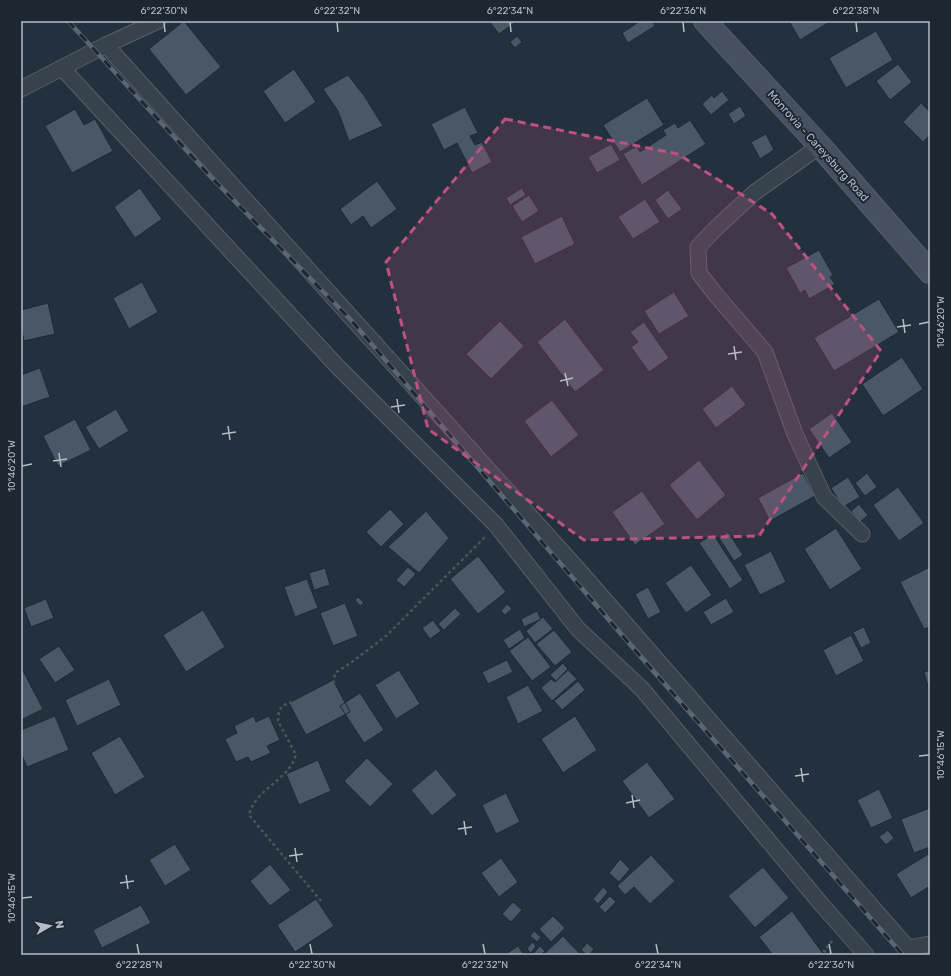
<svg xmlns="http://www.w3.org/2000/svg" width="951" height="976" font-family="Rubik,sans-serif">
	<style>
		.building { fill: #495766; stroke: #1e2934 }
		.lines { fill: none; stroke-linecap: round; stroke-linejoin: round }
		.street-casing { stroke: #55606b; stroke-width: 17 }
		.secondary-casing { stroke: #55606b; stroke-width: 24 }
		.path { stroke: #435a5b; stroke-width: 2.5; stroke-dasharray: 3 3; stroke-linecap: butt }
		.street { stroke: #37424d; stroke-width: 15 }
		.secondary { stroke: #455160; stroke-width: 22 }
		.rail-casing { stroke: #596674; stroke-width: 4.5 }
		.rail { stroke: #1c2732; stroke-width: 3; stroke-dasharray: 9; stroke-linecap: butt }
		.marked { fill: #bd5281; fill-opacity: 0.2; stroke: #bd5281; stroke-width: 3; stroke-dasharray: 8 5; stroke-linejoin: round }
		.ticks { fill: none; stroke: #b3bdc8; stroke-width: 1.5 }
		.labels { text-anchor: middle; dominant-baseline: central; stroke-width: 4; stroke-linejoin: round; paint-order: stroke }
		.street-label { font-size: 11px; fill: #b3bdc8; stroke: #1c2732 }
		.neatline { fill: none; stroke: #b3bdc8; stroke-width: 1.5 }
		.ticks-label { font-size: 10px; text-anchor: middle; fill: #b3bdc8 }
	</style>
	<rect width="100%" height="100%" fill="#23303d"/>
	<path class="building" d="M184,21L221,67L186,95L149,49Z
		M489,21H517L499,34Z
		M640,21H652L655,26L628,43L622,33Z
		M789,21H831L800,40Z
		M876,31L893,60L846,88L829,58Z
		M517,36L522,42L515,48L510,42Z
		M898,64L912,82L890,100L876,81Z
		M294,69L316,102L285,123L263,91Z
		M348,75L365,97L383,126L349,141L338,111L323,89Z
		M722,91L729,100L711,115L702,104L712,95L714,98Z
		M647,98L664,125L620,152L603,125Z
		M921,103L930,112V135L923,142L903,122Z
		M740,106L746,116L734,124L728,114Z
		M465,107L478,133L470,136L475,145L482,142L492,162L472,173L457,143L444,150L431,124Z
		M75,109L84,125L95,119L113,151L72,173L45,126Z
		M690,120L706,144L642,185L623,154L637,146L640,152L666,135L663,130L675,123L678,128Z
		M766,134L774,150L760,159L751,142Z
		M611,144L620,160L597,173L588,157Z
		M377,181L397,209L371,228L363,216L351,225L340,209Z
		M140,188L162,219L135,238L114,207Z
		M522,188L526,195L510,205L506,198Z
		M668,190L682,209L668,219L655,200Z
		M529,195L539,211L522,222L512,206Z
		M645,199L660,222L633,239L618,217Z
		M562,216L575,244L535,264L521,237Z
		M819,250L833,275L830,277L835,284L809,299L805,290L800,293L786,268Z
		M142,282L158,312L129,329L113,298Z
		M674,292L689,316L659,334L644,311Z
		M879,299L899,332L834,371L814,338Z
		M48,303L55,334L24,341L21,326V310Z
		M565,319L604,370L575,392L537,342Z
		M500,321L524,346L491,379L466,354Z
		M644,322L669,358L649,372L631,347L638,342L630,332Z
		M902,357L923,389L883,416L862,384Z
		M40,368L50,397L21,407V375Z
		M732,386L746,405L716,428L702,409Z
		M552,400L579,435L551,457L524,421Z
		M116,409L129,431L99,449L85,427Z
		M832,413L852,442L829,458L809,429Z
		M75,419L91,450L58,466L43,436Z
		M699,460L726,495L697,520L669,485Z
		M803,473L815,496L770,521L758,498Z
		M867,473L877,487L865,496L855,483Z
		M848,477L860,497L843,507L831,488Z
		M898,487L924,523L899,541L873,505Z
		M642,491L665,524L635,545L612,512Z
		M859,504L868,515L860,522L851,511Z
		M390,509L404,524L381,547L366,532Z
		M426,511L449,538L419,573L388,547Z
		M836,528L862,569L830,590L804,549Z
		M728,532L743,555L734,561L719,538Z
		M713,534L743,580L730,589L699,543Z
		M771,551L786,582L760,595L744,565Z
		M478,556L506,592L478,614L450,579Z
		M691,565L712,595L686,613L665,583Z
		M408,567L416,574L404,587L396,580Z
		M930,567V627L924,629L900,582Z
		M325,568L330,585L314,590L309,573Z
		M307,579L318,608L295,617L284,587Z
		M648,587L661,612L648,619L635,594Z
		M358,597L364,603L360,606L355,600Z
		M726,598L734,612L711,625L703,612Z
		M46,599L54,618L31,627L24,608Z
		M345,603L358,636L333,646L320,613Z
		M507,604L512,609L505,615L501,611Z
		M455,608L461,614L444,630L438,624Z
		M203,610L225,647L186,672L163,635Z
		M537,611L541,619L524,627L521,619Z
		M543,617L553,629L535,643L526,631Z
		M433,620L441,631L430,639L422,628Z
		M864,627L871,643L861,648L853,632Z
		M520,629L525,638L509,649L503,640Z
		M554,630L572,652L555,666L536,644Z
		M851,635L864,661L836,676L823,650Z
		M528,637L551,667L532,681L509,651Z
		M59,646L75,670L55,683L39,659Z
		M507,660L513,672L488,684L482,672Z
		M563,663L568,669L556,681L550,675Z
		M21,667L43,709L21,720Z
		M399,670L420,704L396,719L375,685Z
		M568,670L577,679L552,701L541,688L551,679L555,682Z
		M930,670V693L924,672Z
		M109,679L121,705L77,726L65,700Z
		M333,680L350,712L306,735L289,703Z
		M578,681L585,690L562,710L554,701Z
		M528,685L543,711L518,724L506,697Z
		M360,693L384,730L364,743L340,706Z
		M55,716L69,750L27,767L21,753V730Z
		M254,716L256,722L269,716L280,740L267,746L271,753L251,762L248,757L236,762L225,739L237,733L234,726Z
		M575,716L597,750L563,773L541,739Z
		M120,736L145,777L115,795L91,753Z
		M367,758L393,784L370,807L344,781Z
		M318,760L331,791L299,805L286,774Z
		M647,762L675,799L649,818L622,781Z
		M436,769L457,795L432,816L411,790Z
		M879,789L893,818L871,828L857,800Z
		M506,793L520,822L496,834L482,805Z
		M930,808V847L914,853L901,819Z
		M888,830L894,838L886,845L879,837Z
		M175,844L191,870L165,886L149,860Z
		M930,853V886L911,898L896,874Z
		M651,855L675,881L650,904L634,887L625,895L617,886Z
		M501,858L518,882L499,897L481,873Z
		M620,859L630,869L619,882L609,873Z
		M270,864L291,890L270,906L250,881Z
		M763,867L789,898L755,928L728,896Z
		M603,887L608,892L598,904L593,899Z
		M610,896L616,902L605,913L599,907Z
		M316,899L334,926L295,952L277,925Z
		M513,902L522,910L511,922L502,914Z
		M141,905L151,923L102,948L93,930Z
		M792,911L824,955H773L759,937Z
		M553,916L565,928L551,942L539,929Z
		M534,931L541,937L537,942L530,936Z
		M563,936L581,955H543Z
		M532,942L536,946L531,953L527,949Z
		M587,943L594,949L589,955H587L581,950Z
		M518,946L524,955H504Z
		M540,946L545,951L541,955H532Z"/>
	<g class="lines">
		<defs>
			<path id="street" d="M106,45L576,567L914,955
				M62,68L337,366L496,525L578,629L642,689L822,905L866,955
				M21,89L106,45L158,21
				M820,146L754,193L715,229L698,247L699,273L716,295L765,352L795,434L824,497L862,534
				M908,948L930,944"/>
			<path id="secondary" d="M705,21L820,146L930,272"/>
		</defs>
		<use href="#street" class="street-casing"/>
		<use href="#secondary" class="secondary-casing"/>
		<path class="path" d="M321,901L249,815C255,792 277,785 290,767C293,764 294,759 296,755L278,721L279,710L287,703L320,700L332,692L335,673L352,662L386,636L485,537
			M832,941L824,951L832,955"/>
		<use href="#street" class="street"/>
		<use href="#secondary" class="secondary"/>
		<defs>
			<path id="rail" d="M68,21L209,175L350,319L640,656L903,955"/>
		</defs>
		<use href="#rail" class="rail-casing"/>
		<use href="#rail" class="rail"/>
	</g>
	<path class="marked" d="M505,119L678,154L772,214L881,351L759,536L584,540L428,429L386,262Z"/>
	<path class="ticks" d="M164,22L165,32M337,22L338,32M510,22L511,32M683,22L684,32M856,22L857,32M903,319L905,333M919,324L929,322M897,327L911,325M734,346L736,360M728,354L742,352M565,373L568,386M560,381L573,378M397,399L399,413M391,407L405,405M228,426L230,440M222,434L236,432M59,453L61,467M53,461L67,459M22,466L32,464M919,756L929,755M801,768L803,782M795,776L809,774M632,795L634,808M626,803L640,800M464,821L466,835M458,829L472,827M295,848L297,862M289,856L303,854M126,875L128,889M120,883L134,881M22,898L32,897M137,944L139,954M310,944L312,954M483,944L485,954M656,944L658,954M829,944L831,954"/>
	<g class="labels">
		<g class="street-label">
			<text transform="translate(818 146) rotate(48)">Monrovia - Careysburg Road</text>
		</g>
	</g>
	<rect width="951" height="976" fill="none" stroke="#1c2732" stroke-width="44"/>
	<g transform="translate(50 926) rotate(81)" stroke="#1c2732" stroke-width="3" paint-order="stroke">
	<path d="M0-3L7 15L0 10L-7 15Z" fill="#b3bdc8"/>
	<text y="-6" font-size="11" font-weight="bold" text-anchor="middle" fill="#b3bdc8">N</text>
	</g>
	<rect x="22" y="22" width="907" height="932" class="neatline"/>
	<g class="ticks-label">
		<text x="164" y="14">6°22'30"N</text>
		<text x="337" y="14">6°22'32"N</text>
		<text x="510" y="14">6°22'34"N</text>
		<text x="683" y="14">6°22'36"N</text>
		<text x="856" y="14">6°22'38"N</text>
		<text transform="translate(940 322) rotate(-90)" y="4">10°46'20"W</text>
		<text transform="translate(11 466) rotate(-90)" y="4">10°46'20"W</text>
		<text transform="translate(940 755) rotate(-90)" y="4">10°46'15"W</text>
		<text transform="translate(11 898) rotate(-90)" y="4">10°46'15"W</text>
		<text x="139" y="968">6°22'28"N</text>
		<text x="312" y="968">6°22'30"N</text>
		<text x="485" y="968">6°22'32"N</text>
		<text x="658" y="968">6°22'34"N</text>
		<text x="831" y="968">6°22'36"N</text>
	</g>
</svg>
